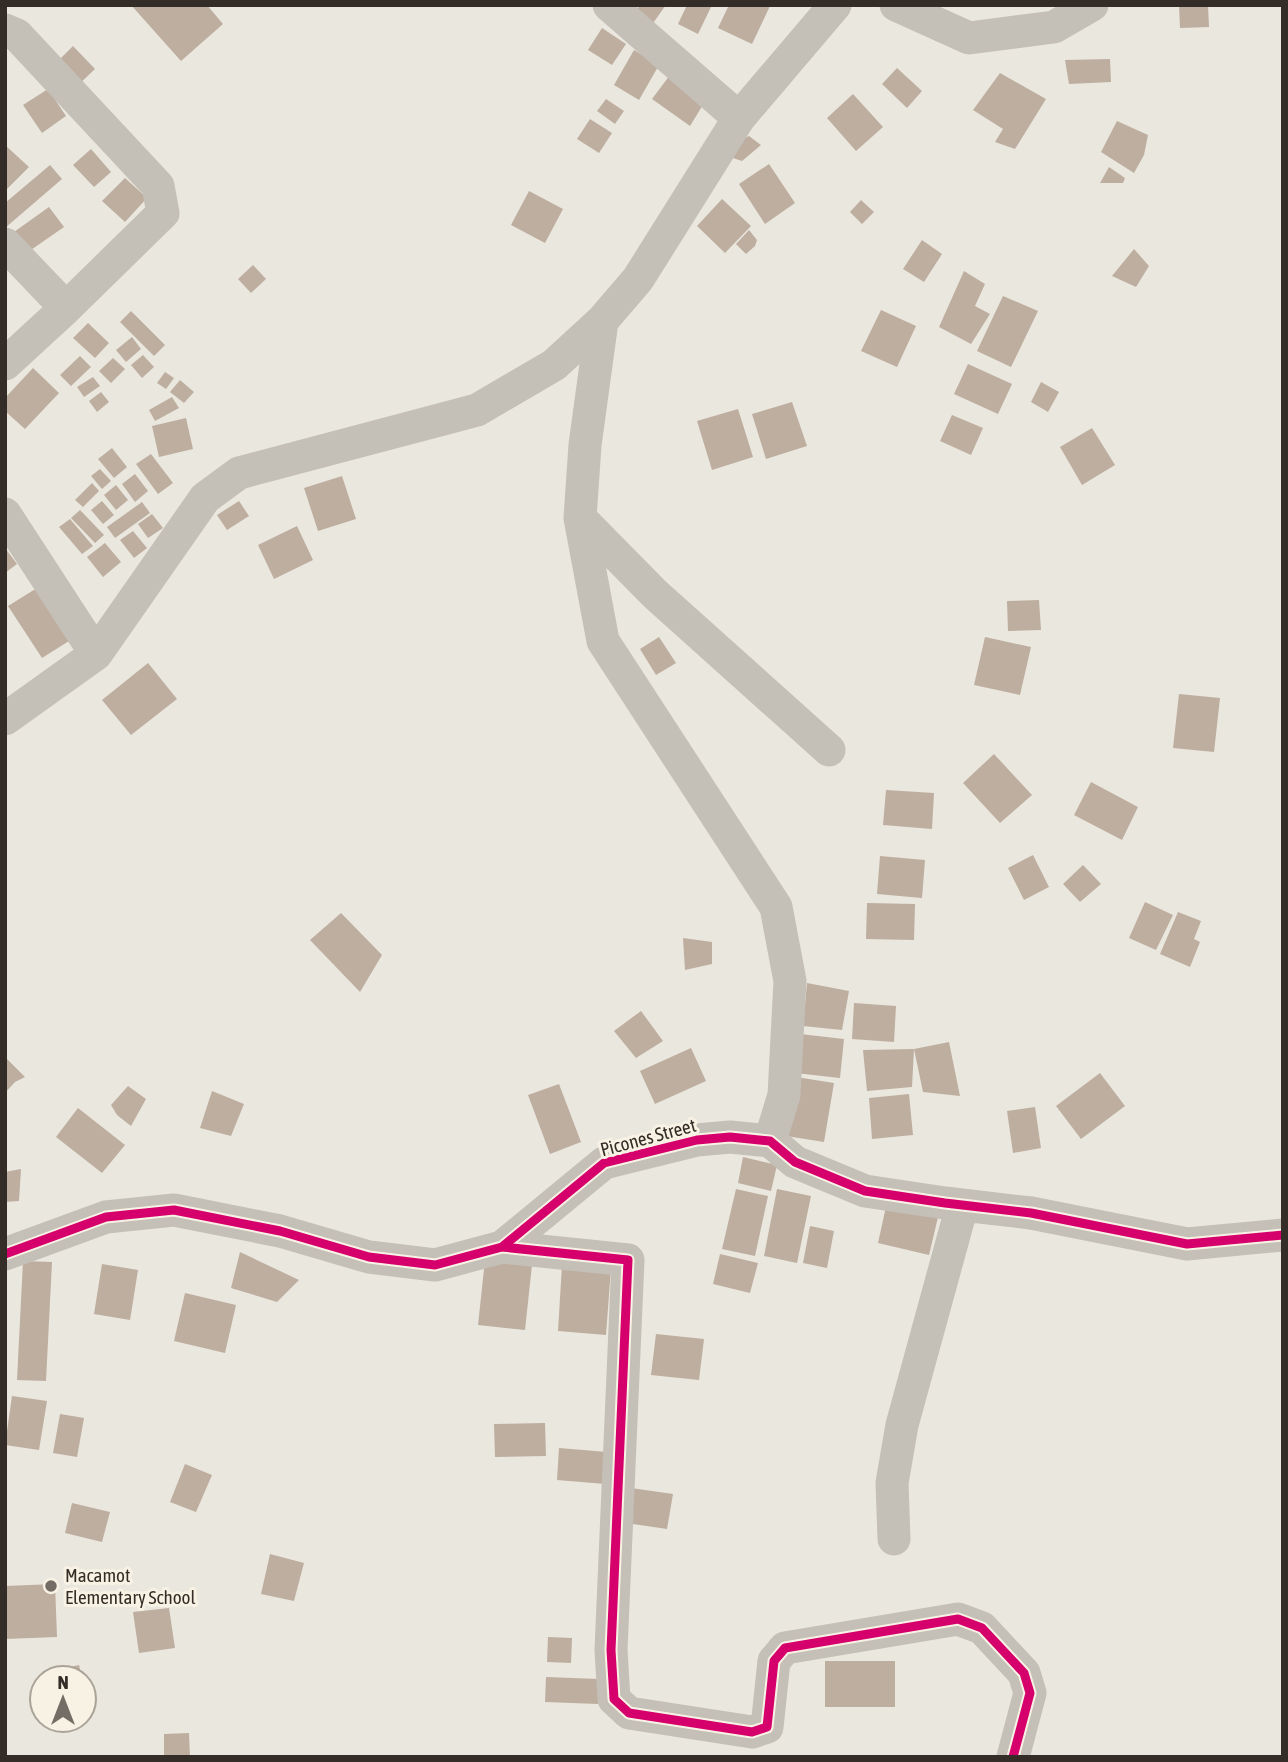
<svg xmlns="http://www.w3.org/2000/svg" width="1288" height="1762" font-family="'Asap Condensed',sans-serif">
	<style>
		.building { fill: #beaea0 }
		.lines { fill: none; stroke-linecap: round; stroke-linejoin: round }
		.minor { stroke: #c4bfb7; stroke-width: 33 }
		.cycleway-casing { stroke: #f8f2e4; stroke-width: 13 }
		.cycleway { stroke: #d6006c; stroke-width: 9 }
		.poi-dot { fill: #746d66; stroke: #f8f2e4; stroke-width: 2.5 }
		.labels { text-anchor: middle; dominant-baseline: central; stroke-width: 6; stroke-linejoin: round; paint-order: stroke }
		.street-label { font-size: 19px; fill: #342c26; stroke: #f8f2e4 }
		.poi-label { font-size: 19px; fill: #342c26; stroke: #f8f2e4; text-anchor: start }
	</style>
	<rect width="100%" height="100%" fill="#eae7de"/>
	<path class="building" d="M131,5H207L223,24L181,61Z
		M640,5H666L648,30L631,18Z
		M687,5H712L698,34L678,24Z
		M729,5L770,6L752,44L718,28Z
		M1179,5H1208L1209,27L1180,28Z
		M602,28L626,44L612,65L588,50Z
		M73,46L95,69L76,87L54,65Z
		M634,50L659,65L639,100L614,85Z
		M1110,59L1111,82L1069,84L1065,60Z
		M897,68L922,91L907,108L882,84Z
		M673,71L709,95L690,126L652,99Z
		M1000,73L1046,99L1015,149L995,142L1003,129L973,110Z
		M48,89L66,116L42,133L23,105Z
		M853,94L883,127L856,151L827,118Z
		M606,99L624,111L615,124L597,111Z
		M590,119L612,133L599,153L577,139Z
		M1117,121L1148,135L1144,155L1134,173L1101,152Z
		M749,136L761,145L742,161L733,158L743,139Z
		M5,145L29,167L5,191Z
		M91,149L111,172L94,187L73,165Z
		M769,164L795,203L765,224L739,184Z
		M50,165L62,179L5,228V203Z
		M1109,167L1125,178L1123,183H1100Z
		M125,178L147,198L125,222L102,201Z
		M529,191L563,209L545,243L511,225Z
		M722,199L751,226L725,253L697,226Z
		M861,200L874,212L862,224L850,212Z
		M49,207L64,227L28,252L14,232Z
		M749,230L757,240L755,246L746,254L736,244Z
		M922,240L942,254L924,282L903,269Z
		M1134,249L1149,266L1136,287L1112,276Z
		M253,265L266,279L251,293L238,279Z
		M964,271L985,284L975,306L990,314L971,344L939,327Z
		M1003,296L1038,311L1011,367L977,351Z
		M881,310L916,326L897,367L861,351Z
		M131,311L165,345L154,356L120,322Z
		M88,323L109,343L95,358L73,338Z
		M132,337L141,349L126,362L116,350Z
		M143,355L154,367L142,378L131,365Z
		M80,356L91,367L71,386L60,375Z
		M113,358L125,369L111,383L99,371Z
		M968,364L1012,384L998,414L954,394Z
		M33,368L59,393L25,429L5,411V398Z
		M165,372L174,378L166,389L157,383Z
		M93,377L100,386L84,397L77,387Z
		M180,380L194,392L184,403L170,392Z
		M1041,382L1059,392L1048,412L1031,402Z
		M101,392L109,402L97,412L89,401Z
		M172,397L179,408L155,421L149,410Z
		M792,402L807,446L766,459L752,414Z
		M738,409L753,457L712,470L697,421Z
		M952,415L983,428L971,455L940,441Z
		M186,418L193,449L159,457L152,426Z
		M1092,428L1115,465L1082,485L1060,447Z
		M112,448L127,467L114,478L98,459Z
		M151,454L173,483L158,494L136,464Z
		M100,469L111,481L102,489L91,476Z
		M135,474L148,491L135,502L122,484Z
		M342,476L356,519L318,531L304,488Z
		M92,483L99,491L83,507L75,500Z
		M116,485L128,500L116,510L104,495Z
		M102,501L114,515L103,524L91,510Z
		M239,501L249,516L227,530L217,515Z
		M142,502L150,513L115,538L107,527Z
		M80,510L104,535L95,543L71,518Z
		M152,514L163,528L148,538L138,524Z
		M70,519L93,546L82,554L59,527Z
		M297,526L313,560L274,579L258,545Z
		M133,531L147,548L134,558L120,540Z
		M105,543L121,562L103,577L87,557Z
		M5,548L17,564L5,573Z
		M37,588L69,641L42,658L8,606Z
		M1039,600L1041,630L1008,631L1007,601Z
		M659,637L676,663L656,675L640,649Z
		M985,637L1031,647L1020,695L974,685Z
		M148,663L177,699L131,735L102,700Z
		M1179,694L1220,698L1214,752L1173,748Z
		M994,754L1032,795L1000,823L963,783Z
		M1091,782L1138,807L1122,840L1074,815Z
		M886,790L934,793L932,829L883,825Z
		M1033,855L1049,887L1024,900L1008,868Z
		M880,856L925,860L922,898L877,894Z
		M1083,865L1101,884L1080,902L1063,884Z
		M1145,902L1173,915L1156,950L1129,938Z
		M867,903L915,904L914,940L866,939Z
		M1178,912L1201,921L1194,939L1200,942L1190,967L1160,954Z
		M341,913L382,955L360,992L310,940Z
		M683,938L712,942V964L685,970Z
		M807,983L849,991L842,1030L803,1026Z
		M854,1003L896,1006L894,1042L852,1039Z
		M641,1011L663,1041L636,1058L614,1031Z
		M800,1034L844,1039L840,1078L795,1073Z
		M949,1042L960,1096L923,1092L914,1049L912,1087L867,1091L863,1050L914,1049Z
		M691,1048L706,1081L655,1104L640,1071Z
		M5,1057L25,1077L15,1082L5,1093Z
		M1100,1073L1125,1106L1081,1139L1056,1106Z
		M796,1077L834,1083L824,1142L786,1136Z
		M559,1084L581,1142L550,1154L528,1095Z
		M128,1086L146,1099L131,1126L117,1115L111,1105Z
		M212,1091L244,1104L231,1136L200,1128Z
		M909,1094L913,1135L872,1139L869,1098Z
		M1035,1107L1041,1148L1013,1153L1007,1111Z
		M78,1108L125,1145L102,1173L56,1137Z
		M743,1157L777,1165L771,1191L738,1183Z
		M21,1169L19,1201L5,1202V1172Z
		M736,1189L768,1196L755,1256L722,1249Z
		M777,1189L811,1196L797,1263L764,1256Z
		M887,1202L939,1213L929,1255L878,1243Z
		M810,1226L834,1231L827,1268L803,1263Z
		M240,1252L299,1280L277,1302L231,1288Z
		M720,1254L758,1263L750,1293L713,1284Z
		M485,1260L532,1265L525,1330L478,1325Z
		M23,1261L52,1262L46,1381L17,1380Z
		M102,1264L138,1270L130,1320L94,1314Z
		M562,1265L611,1268L606,1335L558,1331Z
		M185,1293L236,1305L225,1353L174,1341Z
		M656,1334L704,1339L699,1380L651,1375Z
		M12,1396L47,1401L39,1450L5,1445Z
		M60,1414L84,1418L77,1457L53,1453Z
		M545,1423L546,1456L495,1457L494,1424Z
		M559,1448L607,1452L605,1484L557,1480Z
		M185,1464L212,1475L196,1512L170,1502Z
		M631,1488L673,1494L667,1529L626,1523Z
		M72,1503L110,1512L102,1542L65,1533Z
		M270,1554L304,1563L294,1601L261,1594Z
		M55,1584L57,1637L5,1639V1586Z
		M169,1608L175,1648L139,1653L133,1612Z
		M548,1637L572,1638L571,1663L547,1662Z
		M825,1661H895V1707H825Z
		M79,1665L82,1678H62L60,1669Z
		M546,1677L599,1679L598,1704L545,1702Z
		M189,1733L190,1757H164V1734Z"/>
	<g class="lines">
		<path class="minor" d="M609,5L739,118
			M896,5L969,38L1054,27L1092,5
			M5,30L17,35L158,186L163,213L66,308L5,364
			M5,244L66,308
			M602,321L585,445L580,518L603,641L776,907L790,981L784,1095L770,1141
			M5,514L96,654
			M580,518L655,594L829,750
			M5,719L96,654L205,498L239,473L477,410L554,365L602,321L638,279L739,118L835,5
			M502,1247L628,1260L611,1650L614,1699L629,1713L752,1732L767,1727L774,1661L785,1648L958,1619L982,1628L1024,1673L1030,1693L1013,1757
			M5,1254L106,1217L174,1210L280,1231L369,1257L435,1265L502,1247L604,1163L697,1140L730,1137L770,1141L795,1162L865,1191L945,1203L1031,1213L1187,1244L1283,1235
			M894,1539L892,1483L902,1425L962,1206"/>
		<defs>
			<path id="cycleway" d="M502,1247L628,1260L611,1650L614,1699L629,1713L752,1732L767,1727L774,1661L785,1648L958,1619L982,1628L1024,1673L1030,1693L1013,1757
				M5,1254L106,1217L174,1210L280,1231L369,1257L435,1265L502,1247L604,1163L697,1140L730,1137L770,1141L795,1162L865,1191L945,1203L1031,1213L1187,1244L1283,1235"/>
		</defs>
		<use href="#cycleway" class="cycleway-casing"/>
		<use href="#cycleway" class="cycleway"/>
	</g>
	<circle class="poi-dot" cx="51" cy="1586" r="7"/>
	<g class="labels">
		<g class="street-label">
			<text transform="translate(648 1137) rotate(-15)">Picones Street</text>
		</g>
		<g class="poi-label">
			<text x="65" y="1575">Macamot<tspan x="65" dy="22">Elementary School</tspan></text>
		</g>
	</g>
	<rect width="1288" height="1762" fill="none" stroke="#342c26" stroke-width="14"/>
	<g transform="translate(63 1699)"><circle r="33" fill="#f8f2e4" stroke="#aaa398" stroke-width="2"/>
	<path d="M0-5L12 26L0 18L-12 26Z" fill="#746d66"/>
	<text y="-10" font-size="19" font-weight="bold" text-anchor="middle" fill="#342c26">N</text>
	</g>
</svg>
